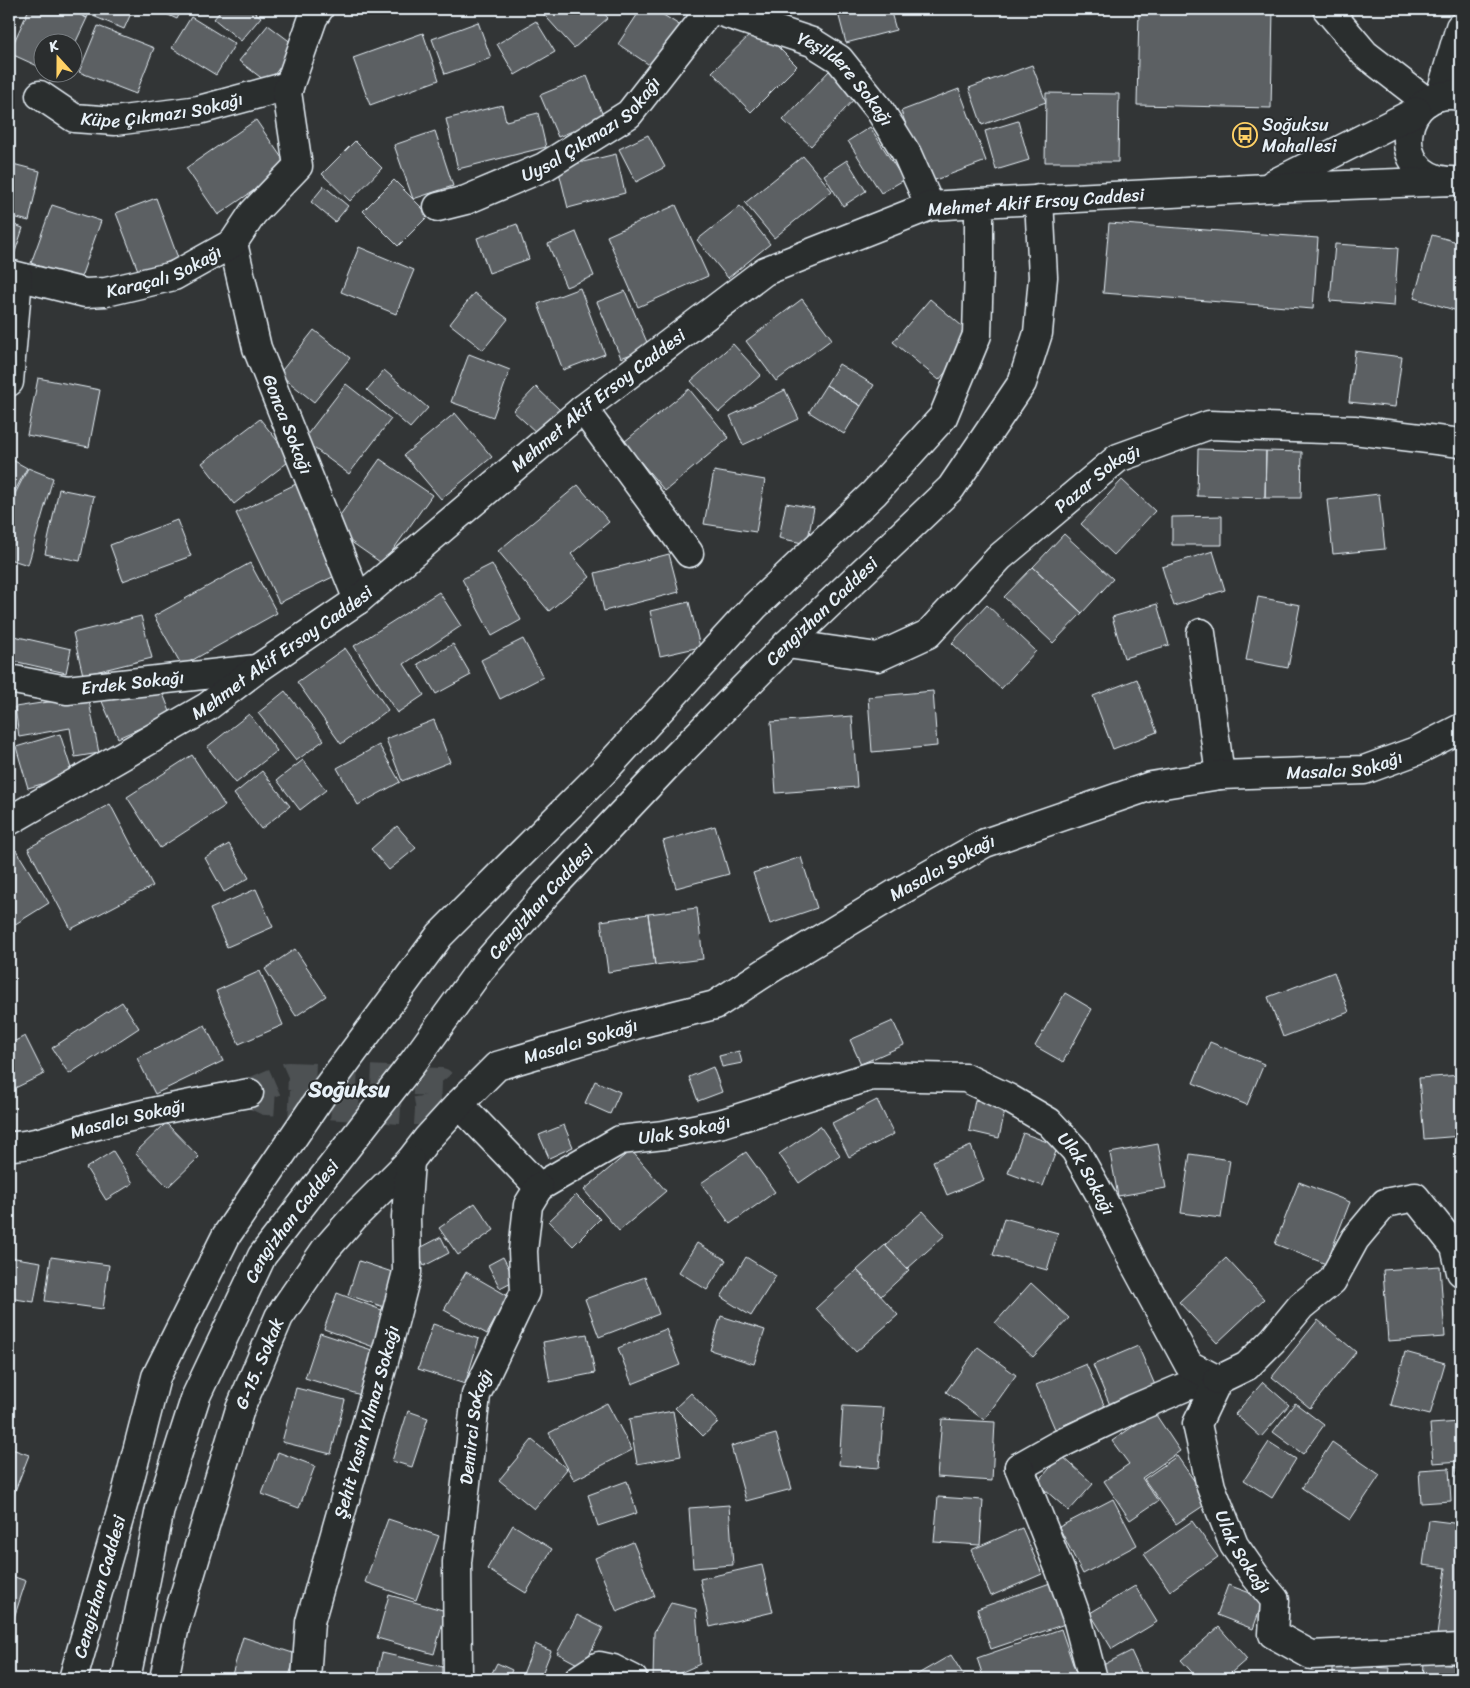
<svg xmlns="http://www.w3.org/2000/svg" width="1470" height="1688" font-family="Sriracha,sans-serif">
	<style>
		.building { fill: #5c6063; stroke: #e8f1f8 }
		.lines { fill: none; stroke-linecap: round; stroke-linejoin: round }
		.minor-tunnel { stroke: #4d5153; stroke-width: 28; stroke-dasharray: 28 14; stroke-linecap: butt }
		.pedestrian-casing { stroke: #e8f1f8; stroke-width: 31 }
		.minor-casing { stroke: #e8f1f8; stroke-width: 31 }
		.tertiary-casing { stroke: #e8f1f8; stroke-width: 31 }
		.secondary-casing { stroke: #e8f1f8; stroke-width: 31 }
		.pedestrian { stroke: #2a2d2e; stroke-width: 28 }
		.minor { stroke: #2a2d2e; stroke-width: 28 }
		.tertiary { stroke: #2a2d2e; stroke-width: 28 }
		.secondary { stroke: #2a2d2e; stroke-width: 28 }
		.labels { text-anchor: middle; dominant-baseline: central; stroke-width: 4; stroke-linejoin: round; paint-order: stroke }
		.street-label { font-size: 18px; fill: #e8f1f8; stroke: #2a2d2e }
		.poi-label { font-size: 18px; fill: #e8f1f8; stroke: #2a2d2e; text-anchor: start }
		.district-label { font-size: 22px; font-weight: bold; fill: #e8f1f8; stroke: #2a2d2e }
	</style>
	<rect width="100%" height="100%" fill="#323536"/>
	<filter id="ink" filterUnits="userSpaceOnUse"><feTurbulence type="fractalNoise" baseFrequency=".02" numOctaves="2"/><feDisplacementMap in="SourceGraphic" scale="10" xChannelSelector="R" yChannelSelector="G"/><feConvolveMatrix kernelMatrix="1 2 1 2 8 2 1 2 1" color-interpolation-filters="sRGB"/></filter>
	<g filter="url(#ink)">
		<path class="building" d="M29,9H68L87,18L72,50V42H42V68L9,53Z
			M68,9H91L87,18Z
			M97,9H133L124,29L93,16Z
			M155,9H182L177,19Z
			M222,9H251L261,17L241,41L214,19Z
			M539,9H600L608,18L574,48Z
			M641,9H654L684,28L657,70L618,44Z
			M837,9H890L896,30L846,43Z
			M1139,9H1273L1271,108L1137,105Z
			M191,17L235,44L216,75L172,48Z
			M536,21L555,52L515,75L497,44Z
			M478,22L491,58L445,74L432,39Z
			M268,25L296,46L268,83L239,61Z
			M98,26L154,48L136,94L79,72Z
			M758,27L797,66L751,112L712,72Z
			M423,33L439,80L370,105L353,58Z
			M1032,65L1046,102L982,125L969,88Z
			M829,71L856,97L811,146L783,120Z
			M587,76L604,118L558,137L540,95Z
			M959,89L986,161L927,183L901,111Z
			M1046,93L1119,94L1118,162H1045Z
			M502,105L506,121L538,113L546,147L458,169L446,119Z
			M256,120L288,167L218,215L186,168Z
			M1018,121L1029,160L996,170L985,131Z
			M870,127L904,180L881,193L848,141Z
			M435,131L453,186L413,199L394,145Z
			M648,135L665,167L636,182L619,149Z
			M355,141L382,168L350,201L322,174Z
			M616,154L625,193L568,208L558,168Z
			M803,156L832,191L774,238L745,203Z
			M847,160L866,191L843,206L824,175Z
			M9,163L40,171L29,221L9,216Z
			M394,180L429,215L398,246L363,211Z
			M324,186L348,206L335,222L311,202Z
			M156,198L178,258L139,273L116,213Z
			M52,205L101,221L80,280L31,263Z
			M676,205L708,276L638,307L607,236Z
			M740,206L770,244L728,278L697,240Z
			M9,223L23,228L12,261L9,260Z
			M1109,223L1318,238L1313,309L1103,293Z
			M517,224L529,259L489,273L477,238Z
			M576,232L594,276L566,287L548,244Z
			M1432,235L1461,243V312L1414,298Z
			M1335,244L1398,248L1394,306L1330,301Z
			M359,247L414,270L396,314L341,292Z
			M580,288L605,354L563,370L538,304Z
			M625,291L649,347L621,358L597,302Z
			M474,293L508,319L483,350L450,324Z
			M802,299L832,339L776,381L746,341Z
			M930,299L975,337L939,380L893,342Z
			M314,330L350,358L314,402L279,374Z
			M733,344L761,375L719,412L691,381Z
			M1355,351L1402,357L1395,407L1349,402Z
			M469,354L510,370L493,417L451,402Z
			M839,364L874,385L861,406L826,385Z
			M384,370L428,408L410,428L367,390Z
			M38,378L100,390L89,447L27,435Z
			M346,384L391,419L349,474L303,440Z
			M826,385L861,406L844,434L809,412Z
			M536,387L560,410L538,434L513,411Z
			M689,389L729,438L665,491L624,442Z
			M785,390L799,419L743,445L730,416Z
			M455,413L492,457L441,499L404,455Z
			M260,419L292,459L234,504L202,463Z
			M1198,449L1266,451L1265,498L1197,496Z
			M1266,451L1302,452L1301,498H1265Z
			M9,458L27,468L9,502Z
			M380,459L432,495L383,564L331,528Z
			M28,468L53,478L28,565L9,559V506Z
			M714,471L765,480L756,532L704,524Z
			M1122,480L1155,511L1114,555L1081,524Z
			M298,483L341,573L279,603L236,513Z
			M578,485L609,522L571,554L590,577L549,611L498,551Z
			M59,489L94,496L80,561L45,554Z
			M1379,494L1385,549L1333,554L1327,500Z
			M786,503L814,508L807,544L779,538Z
			M1222,516V545H1172V517Z
			M177,520L191,556L123,581L110,545Z
			M1064,534L1113,579L1082,613L1033,567Z
			M1213,551L1225,590L1174,606L1162,567Z
			M669,554L679,592L604,611L595,573Z
			M250,563L277,613L182,666L154,616Z
			M492,564L521,620L492,636L462,579Z
			M1033,567L1082,613L1053,643L1004,597Z
			M439,592L461,626L404,664L424,695L397,713L354,646Z
			M1258,597L1300,605L1288,668L1246,660Z
			M689,602L700,647L660,656L650,611Z
			M1157,604L1169,645L1124,658L1112,617Z
			M987,605L1036,651L1001,689L952,643Z
			M141,616L152,658L83,675L73,633Z
			M14,636L71,649L66,673L9,660Z
			M523,639L543,677L500,699L481,660Z
			M453,644L471,675L436,694L418,664Z
			M345,648L388,710L341,744L297,682Z
			M1137,679L1157,732L1113,749L1093,696Z
			M160,686L171,714L118,738L100,697Z
			M285,691L324,740L296,761L258,713Z
			M933,691L937,746L872,752L868,697Z
			M88,696L99,753L75,757L70,728L19,737L15,707Z
			M249,714L277,751L236,783L207,747Z
			M852,716L857,787L776,793L771,722Z
			M434,720L450,762L402,781L386,739Z
			M60,734L73,775L28,788L16,747Z
			M379,745L400,782L358,805L337,768Z
			M192,755L225,806L160,848L127,797Z
			M303,760L326,790L300,810L277,780Z
			M262,771L290,806L261,829L234,794Z
			M110,804L153,886L71,929L28,848Z
			M397,826L416,848L389,870L371,849Z
			M715,826L729,874L676,888L663,841Z
			M229,844L249,878L224,892L205,858Z
			M16,850L49,903L9,928V855Z
			M801,857L817,908L770,924L753,873Z
			M256,889L273,927L227,947L210,909Z
			M697,908L703,959L655,965L648,914Z
			M648,914L655,965L608,972L601,921Z
			M295,949L326,996L296,1016L265,969Z
			M260,971L283,1025L239,1044L216,991Z
			M1334,972L1349,1012L1283,1037L1268,997Z
			M1065,993L1092,1009L1063,1062L1035,1046Z
			M122,1002L139,1028L69,1074L52,1048Z
			M893,1021L904,1045L861,1064L850,1040Z
			M205,1025L223,1061L155,1094L137,1058Z
			M25,1036L44,1074L9,1091V1044Z
			M1210,1042L1264,1064L1247,1105L1193,1083Z
			M739,1051L742,1063L722,1067L719,1056Z
			M713,1067L722,1092L698,1101L689,1077Z
			M1461,1075V1136L1424,1139L1419,1078Z
			M595,1081L620,1092L610,1114L585,1103Z
			M877,1100L894,1134L849,1157L832,1123Z
			M975,1100L1006,1106L999,1138L969,1131Z
			M166,1123L199,1157L168,1187L135,1153Z
			M564,1125L573,1147L549,1158L539,1135Z
			M820,1126L840,1155L799,1183L779,1154Z
			M1023,1133L1058,1146L1043,1186L1008,1173Z
			M1158,1144L1166,1188L1118,1196L1110,1153Z
			M971,1146L984,1180L947,1195L933,1161Z
			M631,1150L666,1191L619,1231L584,1190Z
			M113,1151L133,1183L106,1200L86,1168Z
			M746,1152L775,1192L730,1224L701,1183Z
			M1190,1154L1230,1160L1221,1218L1181,1213Z
			M1299,1182L1350,1202L1326,1264L1275,1244Z
			M576,1195L600,1219L573,1246L549,1221Z
			M475,1203L494,1230L458,1255L439,1228Z
			M923,1211L945,1235L907,1269L885,1245Z
			M1004,1218L1058,1233L1047,1270L993,1255Z
			M441,1237L449,1253L424,1266L416,1250Z
			M697,1243L726,1260L707,1290L679,1272Z
			M885,1245L909,1270L881,1296L857,1270Z
			M9,1257L41,1262L34,1302L9,1298Z
			M51,1257L109,1265L103,1309L45,1301Z
			M503,1257L515,1280L500,1288L488,1265Z
			M746,1257L776,1276L751,1316L721,1297Z
			M1226,1258L1264,1299L1217,1343L1179,1302Z
			M359,1261L395,1273L384,1307L348,1295Z
			M1440,1266L1445,1337L1388,1341L1383,1270Z
			M857,1270L898,1315L856,1352L816,1308Z
			M466,1272L508,1296L487,1334L444,1310Z
			M645,1277L659,1314L599,1337L585,1299Z
			M1031,1283L1069,1318L1033,1357L995,1323Z
			M337,1293L392,1314L379,1349L324,1329Z
			M721,1316L765,1330L754,1364L710,1350Z
			M1318,1320L1356,1352L1310,1408L1272,1377Z
			M433,1324L479,1339L465,1384L418,1369Z
			M666,1329L680,1365L632,1384L618,1348Z
			M320,1333L378,1352L364,1396L305,1378Z
			M587,1334L595,1373L550,1382L543,1342Z
			M1138,1346L1155,1385L1110,1405L1093,1365Z
			M978,1347L1016,1375L984,1420L946,1392Z
			M1405,1352L1445,1363L1430,1415L1391,1405Z
			M1086,1364L1105,1407L1055,1429L1036,1385Z
			M1263,1382L1289,1405L1261,1437L1235,1414Z
			M296,1388L345,1400L331,1454L282,1442Z
			M691,1393L718,1422L703,1436L675,1408Z
			M607,1403L632,1450L574,1480L549,1433Z
			M1295,1403L1324,1425L1303,1454L1273,1432Z
			M843,1406L884,1408L879,1468L839,1465Z
			M408,1411L428,1418L412,1467L392,1461Z
			M673,1411L681,1456L637,1464L629,1419Z
			M1154,1412L1180,1451L1142,1478L1158,1501L1130,1520L1104,1481L1129,1464L1112,1441Z
			M942,1419L995,1422L992,1481L937,1477Z
			M1461,1422V1461L1433,1463L1430,1424Z
			M776,1434L792,1489L746,1501L731,1446Z
			M532,1440L567,1469L534,1509L499,1480Z
			M1269,1442L1296,1459L1272,1498L1244,1480Z
			M1332,1442L1380,1475L1350,1520L1302,1488Z
			M9,1448L29,1455L13,1496L9,1494Z
			M278,1452L315,1466L299,1508L262,1494Z
			M1061,1455L1093,1484L1069,1511L1037,1483Z
			M1177,1456L1209,1502L1176,1524L1144,1479Z
			M1456,1464H1461V1499H1459Z
			M1449,1468L1451,1501L1421,1503L1419,1470Z
			M627,1481L637,1513L598,1526L588,1495Z
			M938,1497L983,1500L980,1545L934,1542Z
			M1113,1499L1137,1545L1083,1574L1059,1527Z
			M729,1505L733,1565L693,1568L689,1508Z
			M388,1519L439,1536L416,1600L365,1582Z
			M1429,1520L1461,1524V1638L1437,1635L1446,1568L1423,1565Z
			M1192,1521L1218,1557L1170,1591L1144,1554Z
			M513,1525L552,1549L526,1593L487,1569Z
			M1022,1528L1042,1574L991,1596L971,1550Z
			M633,1542L655,1596L617,1612L595,1558Z
			M762,1565L773,1612L710,1627L700,1579Z
			M9,1575L26,1581L9,1633Z
			M1053,1582L1068,1623L991,1649L977,1609Z
			M1228,1585L1264,1598L1253,1629L1217,1615Z
			M1135,1586L1157,1622L1112,1649L1090,1613Z
			M389,1595L446,1611L434,1654L377,1638Z
			M671,1603L696,1609L700,1664L667,1679H653L654,1632Z
			M577,1615L603,1628L583,1667L557,1653Z
			M1219,1627L1247,1659L1224,1679H1198L1181,1660Z
			M1061,1629L1078,1679H984L977,1658Z
			M243,1637L296,1654L288,1679H236L231,1678Z
			M535,1644L551,1651L540,1679H521Z
			M1131,1651L1144,1679H1105L1099,1667Z
			M382,1653L452,1669L449,1679H376Z
			M951,1655L966,1679H912L911,1678Z
			M1424,1662L1461,1665V1679H1423Z
			M497,1663L512,1670L508,1679H489Z
			M1333,1665L1390,1668L1389,1679H1333Z
			M706,1671L709,1679H687Z"/>
		<g class="lines">
			<path class="minor-tunnel" d="M249,1093L288,1076L441,1082L459,1104
				M249,1093L266,1101L416,1111L459,1104"/>
			<defs>
				<path id="pedestrian" d="M1019,1467L1058,1445L1133,1409L1187,1386L1218,1380"/>
				<g id="minor">
					<path id="s1" d="M712,9L812,42L839,59L879,109L907,154L930,206"/>
					<path d="M1327,9L1365,54L1427,102"/>
					<path id="s2" d="M40,95L74,118L115,121L199,110L284,87H289"/>
					<path id="s3" d="M438,207L466,200L544,167L629,114L711,9"/>
					<path id="s4" d="M233,243L257,348L358,600"/>
					<path id="s5" d="M9,274L85,293L106,292L174,276L233,243L253,213L298,166L287,92L313,18L319,9"/>
					<path d="M9,382L18,277"/>
					<path d="M583,409L689,553"/>
					<path d="M1201,633L1220,775"/>
					<path id="s6" d="M787,644L878,657L928,634L1000,557L1118,458L1209,425L1354,430L1461,443"/>
					<path id="s7" d="M9,679L67,690L257,669"/>
					<path id="s8" d="M9,821L207,707L257,669L358,600L583,409L765,271L930,206L979,203"/>
					<path id="s9" d="M459,1104L539,1187L620,1140L664,1135L723,1123L872,1076L966,1078L1008,1098L1049,1122L1075,1150L1102,1198L1134,1263L1189,1365L1218,1380L1197,1424L1211,1487L1234,1545L1256,1577L1275,1600L1273,1634L1311,1655L1461,1648"/>
					<path id="s10" d="M9,1146C39,1146 69,1132 98,1125C148,1112 198,1102 249,1093"/>
					<path d="M1218,1380L1247,1366L1273,1340L1301,1306L1332,1281L1355,1239L1385,1203L1415,1197L1455,1247L1461,1272"/>
					<path d="M1019,1467L1060,1570L1077,1618L1093,1679"/>
					<path id="s11" d="M164,1679L175,1626L240,1409L279,1317L325,1250L354,1217L410,1161L427,1139L459,1104L497,1066L635,1025L715,1005L772,968L895,894L985,843L1151,786L1220,775L1364,770L1416,751L1461,728"/>
					<path id="s12" d="M306,1679L310,1622L383,1365L407,1272L406,1217L410,1161"/>
					<path id="s13" d="M458,1679L457,1562L476,1395L525,1292L523,1251L528,1205L539,1187"/>
					<path d="M579,1679L599,1666L613,1669L633,1679"/>
				</g>
				<path id="tertiary" d="M1440,96L1460,27"/>
				<g id="secondary">
					<path d="M1447,181C1386,174 1401,84 1461,96"/>
					<path d="M1273,184L1417,111"/>
					<path id="s14" d="M73,1679L125,1498L156,1377L226,1236L326,1089L440,935L603,772L755,606L874,493L943,417L977,335L979,268V203L1267,188L1452,181"/>
					<path id="s15" d="M126,1679L160,1509L196,1396L262,1256L414,1061L480,970L546,894L664,769L787,644L951,488L1022,383L1038,333L1043,277L1039,199"/>
				</g>
			</defs>
			<use href="#pedestrian" class="pedestrian-casing"/>
			<use href="#minor" class="minor-casing"/>
			<use href="#tertiary" class="tertiary-casing"/>
			<use href="#secondary" class="secondary-casing"/>
			<use href="#pedestrian" class="pedestrian"/>
			<use href="#minor" class="minor"/>
			<use href="#tertiary" class="tertiary"/>
			<use href="#secondary" class="secondary"/>
		</g>
	</g>
	<defs>
		<symbol id="bus-ring" viewBox="-11 -11 22 22"><circle r="9.5" fill="#2a2d2e" stroke="#ffd166" stroke-width="1.5"/><path d="M-5-6H5V4H4V6H2V4H-2V6H-4V4H-5ZM-3.5-4V0h7V-4ZM-3.5 1.2v1.5H-2V1.2ZM2 1.2v1.5H3.5V1.2Z" fill="#ffd166"/></symbol>
	</defs>
	<g fill-rule="evenodd">
		<use href="#bus-ring" x="1231" y="121" width="28" height="28"/>
	</g>
	<g class="labels">
		<g class="street-label">
			<text stroke="none"><textPath href="#s1" startOffset="155">Yeşildere Sokağı</textPath></text>
			<text stroke="none"><textPath href="#s2" startOffset="130">Küpe Çıkmazı Sokağı</textPath></text>
			<text stroke="none"><textPath href="#s3" startOffset="174">Uysal Çıkmazı Sokağı</textPath></text>
			<text transform="translate(1036 202) rotate(-4)">Mehmet Akif Ersoy Caddesi</text>
			<text stroke="none"><textPath href="#s5" startOffset="161">Karaçalı Sokağı</textPath></text>
			<text stroke="none"><textPath href="#s8" startOffset="726">Mehmet Akif Ersoy Caddesi</textPath></text>
			<text stroke="none"><textPath href="#s4" startOffset="190">Gonca Sokağı</textPath></text>
			<text stroke="none"><textPath href="#s6" startOffset="378">Pazar Sokağı</textPath></text>
			<text stroke="none"><textPath href="#s15" startOffset="1302">Cengizhan Caddesi</textPath></text>
			<text stroke="none"><textPath href="#s8" startOffset="321">Mehmet Akif Ersoy Caddesi</textPath></text>
			<text stroke="none"><textPath href="#s7" startOffset="125">Erdek Sokağı</textPath></text>
			<text stroke="none"><textPath href="#s11" startOffset="1626">Masalcı Sokağı</textPath></text>
			<text stroke="none"><textPath href="#s11" startOffset="1206">Masalcı Sokağı</textPath></text>
			<text stroke="none"><textPath href="#s15" startOffset="898">Cengizhan Caddesi</textPath></text>
			<text stroke="none"><textPath href="#s11" startOffset="801">Masalcı Sokağı</textPath></text>
			<text stroke="none"><textPath href="#s10" startOffset="122">Masalcı Sokağı</textPath></text>
			<text stroke="none"><textPath href="#s9" startOffset="274">Ulak Sokağı</textPath></text>
			<text stroke="none"><textPath href="#s9" startOffset="722">Ulak Sokağı</textPath></text>
			<text stroke="none"><textPath href="#s15" startOffset="492">Cengizhan Caddesi</textPath></text>
			<text stroke="none"><textPath href="#s11" startOffset="330">G-15. Sokak</textPath></text>
			<text stroke="none"><textPath href="#s12" startOffset="265">Şehit Yasin Yılmaz Sokağı</textPath></text>
			<text stroke="none"><textPath href="#s13" startOffset="254">Demirci Sokağı</textPath></text>
			<text stroke="none"><textPath href="#s9" startOffset="1158">Ulak Sokağı</textPath></text>
			<text stroke="none"><textPath href="#s14" startOffset="96">Cengizhan Caddesi</textPath></text>
		</g>
		<g class="poi-label">
			<text x="1262" y="125">Soğuksu<tspan x="1262" dy="21">Mahallesi</tspan></text>
		</g>
		<g class="district-label">
			<text x="349" y="1089">Soğuksu</text>
		</g>
	</g>
	<rect width="1470" height="1688" fill="none" stroke="#2a2d2e" stroke-width="30"/>
	<rect x="15" y="15" width="1440" height="1658" fill="none" stroke="#e8f1f8" stroke-width="2" filter="url(#ink)"/>
	<g transform="translate(58 58) rotate(339)"><circle r="24" fill="#2a2d2e" stroke="#767b7f"/>
	<path d="M0-4L9 19L0 12L-9 19Z" fill="#ffd166"/>
	<text y="-8" font-size="14" font-weight="bold" text-anchor="middle" fill="#e8f1f8">K</text>
	</g>
</svg>
